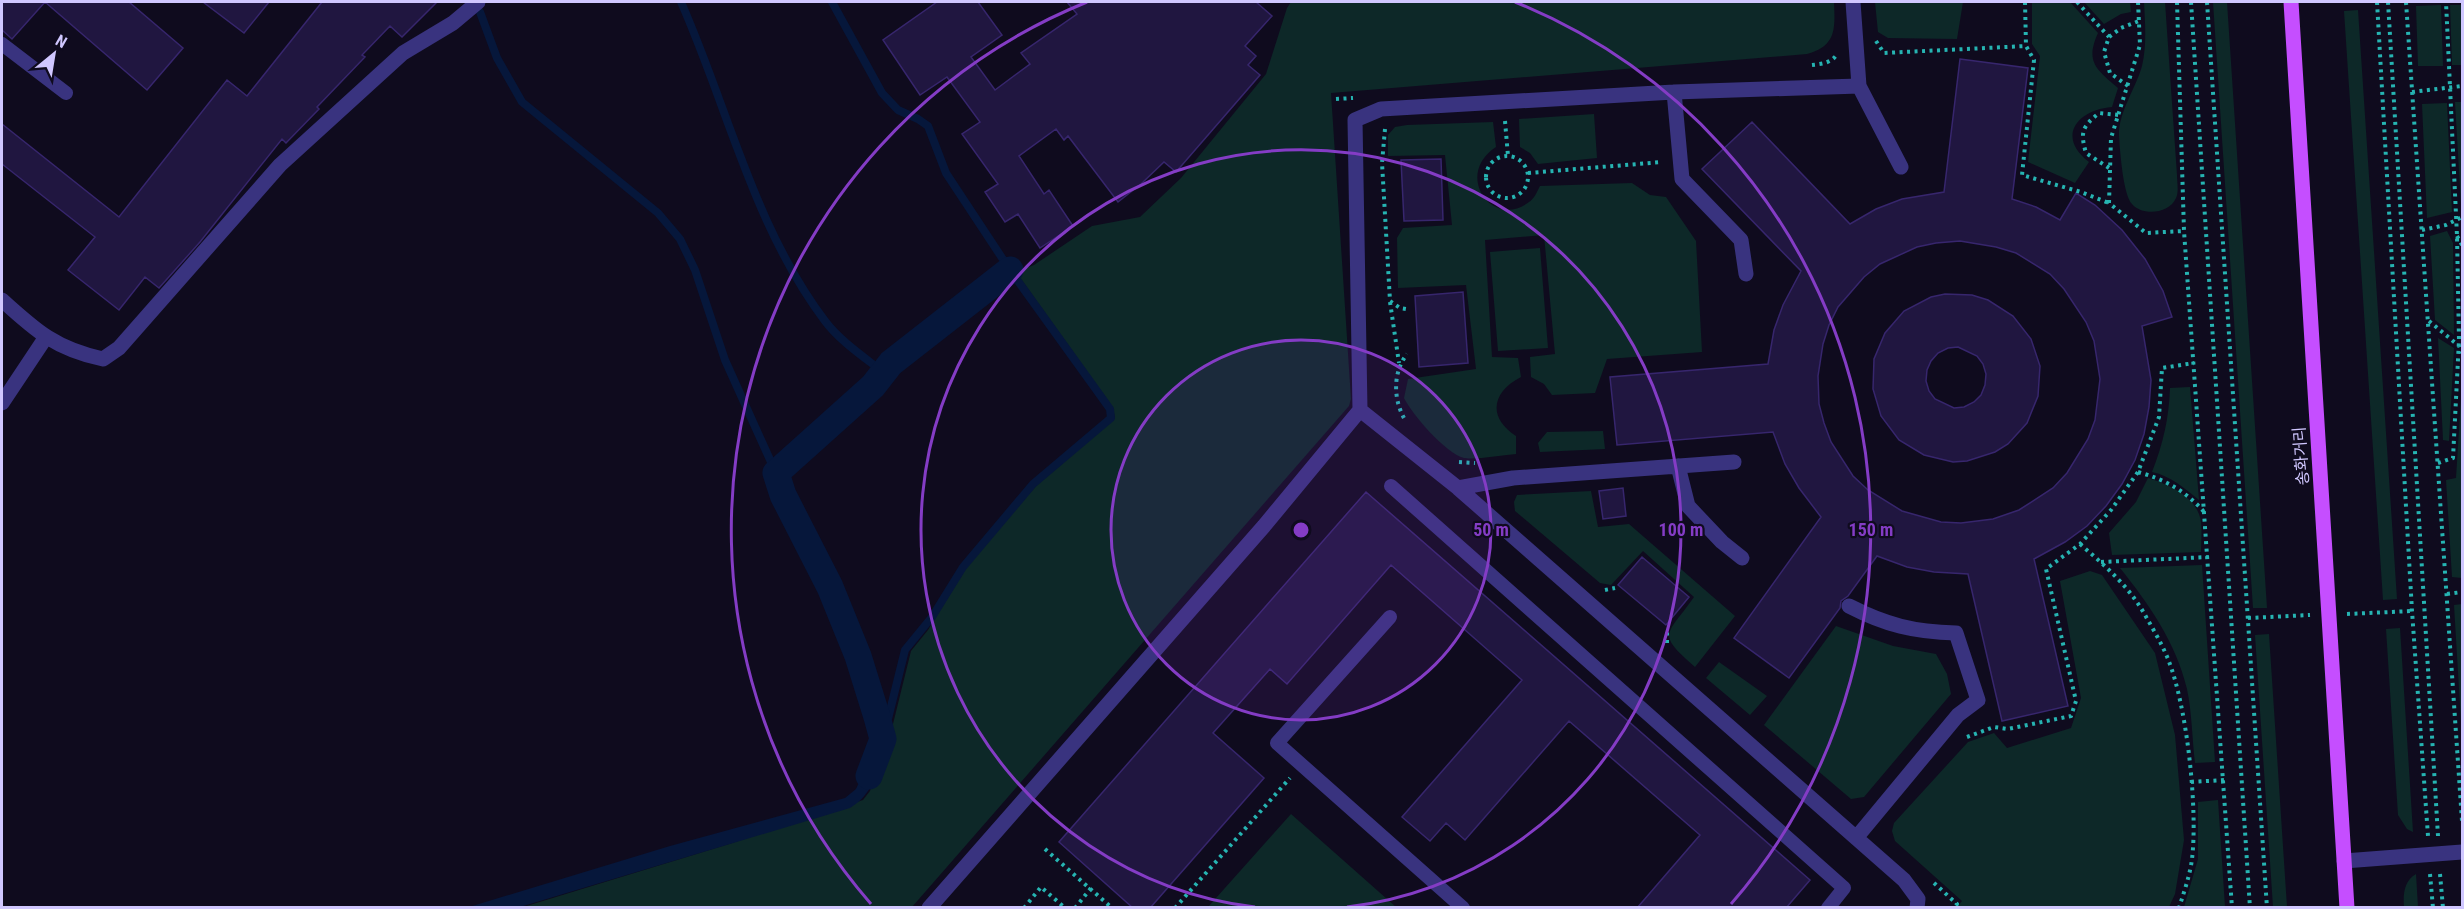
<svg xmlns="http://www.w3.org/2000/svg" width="2464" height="909" font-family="'Roboto Condensed','Noto Sans KR',sans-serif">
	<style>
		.green { fill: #0d2828 }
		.water { fill: #06173b }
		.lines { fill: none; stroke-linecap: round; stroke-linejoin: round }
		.stream { stroke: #06173b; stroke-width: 8 }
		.canal { stroke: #06173b; stroke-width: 27 }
		.building { fill: #201640; stroke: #37266d; stroke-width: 1.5; fill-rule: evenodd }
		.path { stroke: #26b4b2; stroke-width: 4; stroke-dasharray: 3 4.5; stroke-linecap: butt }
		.lane { stroke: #39337f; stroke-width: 14 }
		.street { stroke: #39337f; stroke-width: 15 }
		.primary { stroke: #c54eff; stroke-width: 15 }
		.ring { fill: none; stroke: #843cc5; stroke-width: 3 }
		.labels { text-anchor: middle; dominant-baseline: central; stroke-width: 4.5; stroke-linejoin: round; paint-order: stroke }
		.street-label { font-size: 16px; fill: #d0c7ff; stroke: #0f0b1e }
		.centre { fill: #843cc5; stroke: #0f0b1e; stroke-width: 3 }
		.ring-label { font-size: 18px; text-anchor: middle; font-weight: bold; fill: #843cc5; stroke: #0f0b1e; stroke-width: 4.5; stroke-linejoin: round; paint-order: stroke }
	</style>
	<rect width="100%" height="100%" fill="#0f0b1e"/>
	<path class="green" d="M1291,2H1834C1835,28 1837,46 1807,54L1331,93L1351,399L1349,406L912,907L520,908L729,844L863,800L870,791L892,728L911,651L928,630L966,568L1003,523L1036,486L1115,418L1113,408L1016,272L1034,265L1092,226L1140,217L1181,178L1266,74L1287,8Z
		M1875,2H1963L1957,39L1888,38L1878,32Z
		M2032,2H2070L2098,33C2085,62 2096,69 2118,88L2112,107C2077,110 2056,137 2089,162L2075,183L2028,162L2040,56L2032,44Z
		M2084,2H2130L2131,12L2121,14L2104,24Z
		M2144,2H2165L2177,175C2177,182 2179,192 2176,198C2170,213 2143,217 2132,204C2123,195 2120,150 2119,136C2118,113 2136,88 2142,66C2147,45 2145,23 2144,2Z
		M2213,2H2227L2267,608H2253Z
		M2441,5L2443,66H2418L2416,6Z
		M2450,5H2462V65H2452Z
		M2358,10L2397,599L2383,600L2344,11Z
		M2455,102H2462V204L2461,205Z
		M2447,103L2452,212L2427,218L2422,104Z
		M1594,114L1597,158L1538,164L1530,153L1520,147L1519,119Z
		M1493,122L1496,147C1453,175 1493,230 1529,202C1534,199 1537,192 1540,186L1632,183L1650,195L1666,197L1696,241L1702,352L1607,359L1595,393L1552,395L1544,384L1531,377L1530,357L1555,354L1544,235L1485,240L1492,357L1518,358L1521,377C1492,392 1487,417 1516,436V454C1504,455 1474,460 1464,458C1445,453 1412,414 1404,398L1408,379L1476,369L1466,285L1398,288L1397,238L1403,228L1452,225L1445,155L1388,156V135L1395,127L1407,125Z
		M2447,231L2453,243L2454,335L2435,320L2430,236Z
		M1540,248L1548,348L1498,351L1490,252Z
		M2438,338L2454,348L2449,441L2443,440Z
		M2462,382V578L2452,577L2446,480L2456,478Z
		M2190,387L2199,500C2184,488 2171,476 2152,472C2163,444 2169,418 2170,388Z
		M1603,431L1605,449L1540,452L1538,443L1547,432Z
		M2148,478C2167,484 2191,494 2199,514C2203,524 2201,541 2201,552L2112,555L2109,533L2136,502Z
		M1591,491L1598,527L1629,524L1735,616L1695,667C1655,632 1667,636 1694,597L1643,551L1611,585L1600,583L1515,511L1514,502L1517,495Z
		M2202,565L2215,762L2195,763C2192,739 2192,713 2187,689C2176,643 2149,604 2120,568Z
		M2090,571L2102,575L2155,653L2175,735L2184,840L2175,894L2169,907H1957L1962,901L1895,841L1892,831L1894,823L1968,742L1994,733L2007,748L2071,728L2081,698L2060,581Z
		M2462,604V739L2454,605Z
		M1836,626L1893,646L1936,654L1947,674L1951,694L1864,797L1851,799L1764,725Z
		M2400,628L2413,832L2407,829L2398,815L2386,629Z
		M2269,634L2287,907H2273L2255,635Z
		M1719,662L1767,696L1750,715L1706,678Z
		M2218,800L2225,907H2184L2198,859V802Z
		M1291,814L1396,907H1208Z
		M2416,874L2418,907H2404C2403,894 2404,881 2416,874Z"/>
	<path class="water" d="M878,742L887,743C877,769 875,793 850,808L520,907H469L670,846L845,798L856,789Z"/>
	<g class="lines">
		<path class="stream" d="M681,2C728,108 754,227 825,321C840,341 864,357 883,372
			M832,2L882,93L898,110L918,119L928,126L946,173L1010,270L1110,409L1111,418L1033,484L963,567L932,617L905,650L883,739
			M480,12L497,58L522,102L658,213L680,239L695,270L725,360L776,473"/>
		<path class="canal" d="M869,776L883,739L877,717L858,656L830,587L783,495L776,473L873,386L891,363L1010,270"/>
	</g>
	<path class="building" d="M2,2H129L183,48L147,90L45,2L12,39L2,30Z
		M203,2H269L244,33Z
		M322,2H437L402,37L390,26L362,55L365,57L317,107L319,109L286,143L282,139L200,242L159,288L145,277L119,310L68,270L95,237L2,164V124L119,217L227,80L247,96Z
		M937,2H978L1002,35L971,57L995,90L1030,64L1021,53L1077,14L1067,2H1256L1272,16L1245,46L1256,56L1248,65L1260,75L1176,172L1164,162L1141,184L1118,202L1068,136L1064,140L1056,129L1019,156L1044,194L1049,190L1073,226L1040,248L1018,214L1005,222L985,192L998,184L962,134L980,122L947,77L920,95L883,40Z
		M1960,59L2028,68L2012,199L2036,207L2060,220L2076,193L2095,205L2122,230L2145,259L2163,291L2172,317L2142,326L2151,380L2149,407L2144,434L2135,460L2122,484L2106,506L2087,526L2065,542L2034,559L2068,706L2002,721L1968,574L1934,572L1907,567L1877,556L1848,596L1841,601L1840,608L1789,678L1734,638L1821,517L1799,488L1785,464L1773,432L1617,445L1610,377L1768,364L1774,330L1783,305L1801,271L1702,169L1752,122L1850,224L1876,209L1902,199L1944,192ZM1960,241L1996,247L2016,253L2050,274L2064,289L2086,322L2094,341L2100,379L2095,420L2088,439L2067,473L2053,488L2019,510L1993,519L1961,523L1941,522L1902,511L1868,490L1853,476L1831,442L1824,423L1819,404L1818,376L1823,344L1829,325L1838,307L1864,277L1880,264L1917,247L1936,243Z
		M1441,159L1443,220L1404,221L1401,160Z
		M1463,292L1468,363L1419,367L1415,296Z
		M1945,294L1972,295L1988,300L2013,316L2031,339L2040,366L2038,396L2027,423L2008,444L1995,452L1967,461L1953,462L1924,455L1899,440L1881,416L1873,389L1874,359L1885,333L1904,311L1931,297ZM1958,347L1977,356L1983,364L1986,374L1985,385L1981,395L1974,402L1964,407L1954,408L1935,399L1929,391L1926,381L1927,370L1931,361L1938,353L1948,348Z
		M1623,488L1626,516L1603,519L1599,491Z
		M1366,492L1810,880L1786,908H1637L1700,835L1569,721L1465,840L1446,823L1430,841L1402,817L1522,680L1391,565L1287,684L1270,669L1213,733L1264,778L1150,908H1133L1059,842Z
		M1642,557L1689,597L1666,625L1618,585Z"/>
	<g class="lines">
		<path class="path" d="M2025,2L2026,46L2034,60L2022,175L2081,192L2109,203
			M2077,2L2109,37
			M2138,2L2140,45L2111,138L2109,203L2146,233L2184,231
			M2177,2L2184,231L2232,908
			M2191,2L2250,908
			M2207,2L2267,908
			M2377,2L2412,611L2428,836
			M2388,2L2438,836
			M2406,2L2462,821
			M1876,41L1884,53L2026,46
			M1812,65C1821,64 1832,63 1837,54
			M2128,86L2110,73L2104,52L2109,37L2121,28L2139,21
			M2412,92L2462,86
			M1336,99L1353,98
			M1505,121L1508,156
			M1385,129L1382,163L1390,301L1400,308L1406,309
			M1486 177a21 21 0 1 1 42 0a21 21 0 1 1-42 0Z
			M2109,168L2086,153C2080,132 2082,127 2099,113L2119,115
			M1528,173L1662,162
			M2422,230L2446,225L2462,217
			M2457,236L2462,245
			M1390,302L1399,363
			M2429,321L2459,346L2462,353
			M1404,418C1393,398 1393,372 1407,354
			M1459,462L1475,463
			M2438,463L2453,458L2459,340L2457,236L2446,2
			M2138,472C2166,480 2186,491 2205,513
			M2080,544C2104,565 2129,586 2145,615C2153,629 2162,644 2168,659C2187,706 2198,809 2192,859C2190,875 2184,892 2179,908
			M2101,562L2209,557
			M1605,590L1615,588
			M2447,594L2462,592
			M2347,614L2412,611
			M2248,618L2310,615
			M1667,643V629
			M1967,737L1994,727L2008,729L2071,716L2076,701L2046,569L2080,544L2111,510L2138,472L2159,417L2162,368L2194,363
			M2191,782L2224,780
			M1045,849L1112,908
			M2430,874L2433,908
			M2440,874L2443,908
			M1934,883L1957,904L1954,908
			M1024,908L1041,887L1065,908
			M1075,908L1091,888
			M1175,908L1290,778"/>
		<path class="lane" d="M2,44L66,93
			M1391,486L1844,888L1828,908
			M1390,617L1277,743L1463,908"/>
		<path class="street" d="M1859,86L1901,167
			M1674,92L1682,179L1741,240L1746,274
			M2,300C36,331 56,349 103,359L119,348L280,165L403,53L453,23L478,2
			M2,403L46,337
			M1360,410L1458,488L1904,880L1918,899L1917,908
			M1678,466L1688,506L1722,542L1742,558
			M1458,488L1513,478L1734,462
			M1849,606C1886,625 1914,632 1956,633L1978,700L1958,715L1856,838
			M2344,861L2462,852
			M929,908L1264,526L1360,410L1355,120L1381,109L1674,92L1859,86L1853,2"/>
		<path class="primary" d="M2291,2L2347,908"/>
	</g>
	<circle cx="1301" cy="530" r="190" fill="#843cc5" fill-opacity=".12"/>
	<g class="ring">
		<circle cx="1301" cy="530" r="190"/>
		<path d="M1255 907A380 380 0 1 1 1347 907"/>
		<path d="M871 904A570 570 0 0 1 1087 2M1515 2A570 570 0 0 1 1731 904"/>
	</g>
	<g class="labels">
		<g class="street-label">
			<text transform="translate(2301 456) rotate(-94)">송화거리</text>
		</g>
	</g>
	<circle cx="1301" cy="530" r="9" class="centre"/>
	<g class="ring-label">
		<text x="1491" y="536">50 m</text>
		<text x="1681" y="536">100 m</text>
		<text x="1871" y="536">150 m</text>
	</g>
	<rect width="2464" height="909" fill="none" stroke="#d0c7ff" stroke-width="6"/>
	<g transform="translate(54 54) rotate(30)" stroke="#0f0b1e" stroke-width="4.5" paint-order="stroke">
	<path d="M0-4.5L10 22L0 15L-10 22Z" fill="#d0c7ff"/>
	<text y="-9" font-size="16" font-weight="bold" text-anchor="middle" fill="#d0c7ff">N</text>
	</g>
</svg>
